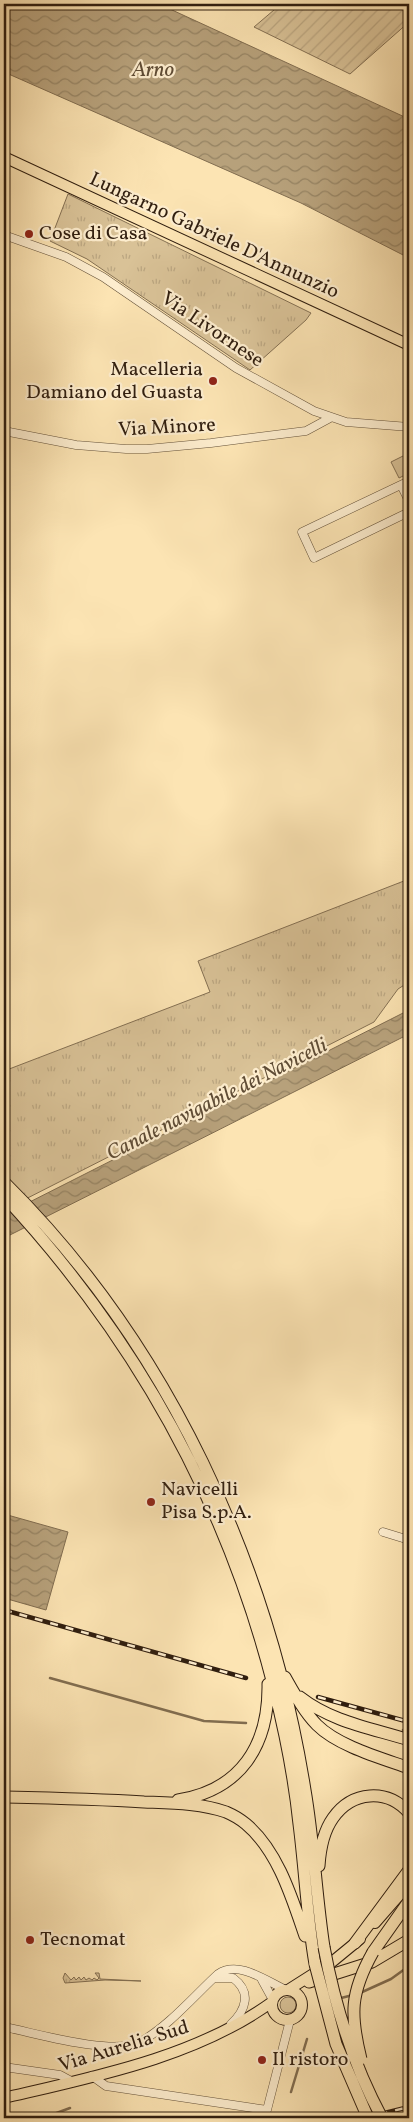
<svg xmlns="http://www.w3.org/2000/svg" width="413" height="2122" font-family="Vollkorn,serif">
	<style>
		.grass { fill: url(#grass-tufts); stroke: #847053 }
		.park { fill: #d9c297; stroke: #847053 }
		.garden { fill: url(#garden-furrows); stroke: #847053 }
		.water { fill: url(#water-waves); stroke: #816d50 }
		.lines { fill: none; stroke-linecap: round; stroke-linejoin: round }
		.stream { stroke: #816d50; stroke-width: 2.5 }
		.minor-casing { stroke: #635038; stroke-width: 9 }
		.major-casing { stroke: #301e0f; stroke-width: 12 }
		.highway-casing { stroke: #301e0f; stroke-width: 13 }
		.minor { stroke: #fdedce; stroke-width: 8 }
		.major { stroke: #fce4b3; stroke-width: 10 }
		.highway { stroke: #fce4b3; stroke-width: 11 }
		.rail-casing { stroke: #301e0f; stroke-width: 4.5 }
		.rail { stroke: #fdedce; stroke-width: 2.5; stroke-dasharray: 8; stroke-linecap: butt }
		.highway-bridge-casing { stroke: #301e0f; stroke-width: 13; stroke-linecap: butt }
		.highway-bridge { stroke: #fce4b3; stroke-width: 11 }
		.poi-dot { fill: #8f2418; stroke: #fdedce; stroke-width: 2 }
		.labels { text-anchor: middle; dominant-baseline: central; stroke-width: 4.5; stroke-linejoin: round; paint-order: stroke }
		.poi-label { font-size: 20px; fill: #301e0f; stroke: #fdedce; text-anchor: start }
		.street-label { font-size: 20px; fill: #301e0f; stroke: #fdedce }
		.water-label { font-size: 21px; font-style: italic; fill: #5f4c35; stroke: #fdedce }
	</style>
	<defs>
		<pattern id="grass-tufts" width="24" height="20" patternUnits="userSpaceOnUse" patternTransform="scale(1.25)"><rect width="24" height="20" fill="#d9c297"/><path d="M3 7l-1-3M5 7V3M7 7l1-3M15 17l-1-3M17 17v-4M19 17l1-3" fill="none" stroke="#bba681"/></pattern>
		<pattern id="garden-furrows" width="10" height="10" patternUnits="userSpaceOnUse" patternTransform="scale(1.25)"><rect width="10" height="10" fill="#d9c297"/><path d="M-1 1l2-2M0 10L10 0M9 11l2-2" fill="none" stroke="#bba681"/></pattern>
		<pattern id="water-waves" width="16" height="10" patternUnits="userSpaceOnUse" patternTransform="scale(1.25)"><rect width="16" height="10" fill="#b7a17b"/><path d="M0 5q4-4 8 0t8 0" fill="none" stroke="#958363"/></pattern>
	</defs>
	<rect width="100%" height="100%" fill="#fce4b3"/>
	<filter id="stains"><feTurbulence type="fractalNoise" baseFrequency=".004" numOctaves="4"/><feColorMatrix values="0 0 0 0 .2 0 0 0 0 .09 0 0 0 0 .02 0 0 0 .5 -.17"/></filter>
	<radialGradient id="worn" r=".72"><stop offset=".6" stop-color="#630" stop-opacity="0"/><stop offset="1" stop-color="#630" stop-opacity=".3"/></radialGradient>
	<path class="grass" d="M68,194L311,313L306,320L250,370L87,259L50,241Z
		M409,879V982L398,989L374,1022L4,1210V1071L210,992L198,961Z
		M65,1973L71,1980L74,1977L76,1980L79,1977L81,1980L84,1977L86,1980L89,1978L92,1980L94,1978L97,1980L99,1978L95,1973H99L100,1979L141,1981L105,1980L65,1983L63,1978Z
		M280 2005a8 8 0 1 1 16 0a8 8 0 1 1-16 0Z"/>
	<path class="park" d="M409,453V473L399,478L391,462Z"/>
	<path class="garden" d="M281,4H409V22L350,74L254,27Z"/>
	<path class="water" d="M4,4H159L409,119V258L301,203L4,72Z
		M409,1010V1034L4,1238V1215Z
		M4,1514L68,1532L46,1610L4,1598Z"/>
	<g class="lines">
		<path class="stream" d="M50,1678L204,1721L246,1723
			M403,1730L409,1732
			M360,1993L391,1979L409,1966
			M341,1998L353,1995
			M291,2092L307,2039
			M43,2118L70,2108"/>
		<defs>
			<path id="minor" d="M4,235L66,257L103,277L236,368L314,411L346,422L409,427
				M4,431L76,445L126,449H147L211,443L306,431L330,418
				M409,481L302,532L314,558L409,512
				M401,485L409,501
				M383,1532L409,1540
				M215,1978H233C252,1992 246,2010 231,2024
				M262,1980L273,2000
				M4,2027C36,2033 111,2056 140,2042C168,2027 195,1995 218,1974C239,1960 266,1981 286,1990
				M4,2067L60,2075L73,2082
				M92,2076L106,2086L267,2110L290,2020"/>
			<path id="major" d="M4,157L409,345
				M375,1923L409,1884
				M272 2005a15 15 0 1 1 30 0a15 15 0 1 1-30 0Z
				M288,1990L332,1962L360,1939
				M4,2098C94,2077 196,2057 272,2002"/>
			<path id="highway" d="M4,1182C168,1344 269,1564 305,1790C314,1842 316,1895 324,1947
				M4,1196C148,1351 242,1529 285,1736C291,1765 296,1795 299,1824C305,1871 307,1918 315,1964
				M285,1677C294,1693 304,1712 317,1725C338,1746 381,1758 409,1768
				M300,1697C332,1722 371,1728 409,1740
				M4,1797C50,1798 97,1799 144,1802C170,1803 201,1803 226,1812C233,1815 240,1819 246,1824C278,1851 292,1898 305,1936
				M178,1800C241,1790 269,1745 268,1684
				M319,1866C320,1850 323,1832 333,1818C352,1791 387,1788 409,1813
				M355,1943L409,1870
				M373,1952L409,1901
				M309,1982L372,1962L409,1940"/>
		</defs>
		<use href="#minor" class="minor-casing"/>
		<use href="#major" class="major-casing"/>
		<use href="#highway" class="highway-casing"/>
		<use href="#minor" class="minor"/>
		<use href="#major" class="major"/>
		<use href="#highway" class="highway"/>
		<defs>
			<path id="rail" d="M4,1610L246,1678
				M318,1697L409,1722
				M364,2118L409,2107"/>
		</defs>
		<use href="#rail" class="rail-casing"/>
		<use href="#rail" class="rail"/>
		<defs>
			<path id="highway-bridge" d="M324,1947C335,2007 353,2064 382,2118
				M315,1964L336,2044L368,2118
				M361,2059C350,2015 350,1993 373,1952"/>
		</defs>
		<use href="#highway-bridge" class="highway-bridge-casing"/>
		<use href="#highway-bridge" class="highway-bridge"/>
	</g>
	<g class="poi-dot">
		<circle cx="29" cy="234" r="5"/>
		<circle cx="213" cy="381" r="5"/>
		<circle cx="151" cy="1502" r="5"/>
		<circle cx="30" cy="1940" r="5"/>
		<circle cx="262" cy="2060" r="5"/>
	</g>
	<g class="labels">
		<g class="poi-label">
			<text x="39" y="234">Cose di Casa</text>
			<text x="203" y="370" text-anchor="end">Macelleria<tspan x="203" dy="23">Damiano del Guasta</tspan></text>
			<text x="161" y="1490">Navicelli<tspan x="161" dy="23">Pisa S.p.A.</tspan></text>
			<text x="40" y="1940">Tecnomat</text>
			<text x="272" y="2060">Il ristoro</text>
		</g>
		<g class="street-label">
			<text transform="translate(214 236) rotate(25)">Lungarno Gabriele D'Annunzio</text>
			<text transform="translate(212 330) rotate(34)">Via Livornese</text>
			<text transform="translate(167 428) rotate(-3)">Via Minore</text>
			<text transform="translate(124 2047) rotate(-17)">Via Aurelia Sud</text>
		</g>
		<g class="water-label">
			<text x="153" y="70">Arno</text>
			<text transform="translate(217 1100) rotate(-27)">Canale navigabile dei Navicelli</text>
		</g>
	</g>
	<rect width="413" height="2122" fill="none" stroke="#fce4b3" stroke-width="20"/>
	<rect x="5" y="5" width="403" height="2112" fill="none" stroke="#301e0f" stroke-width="2.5"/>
	<rect x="10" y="10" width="393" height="2102" fill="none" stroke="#301e0f"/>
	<rect width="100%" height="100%" filter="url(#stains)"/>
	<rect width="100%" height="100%" fill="url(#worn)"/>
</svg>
